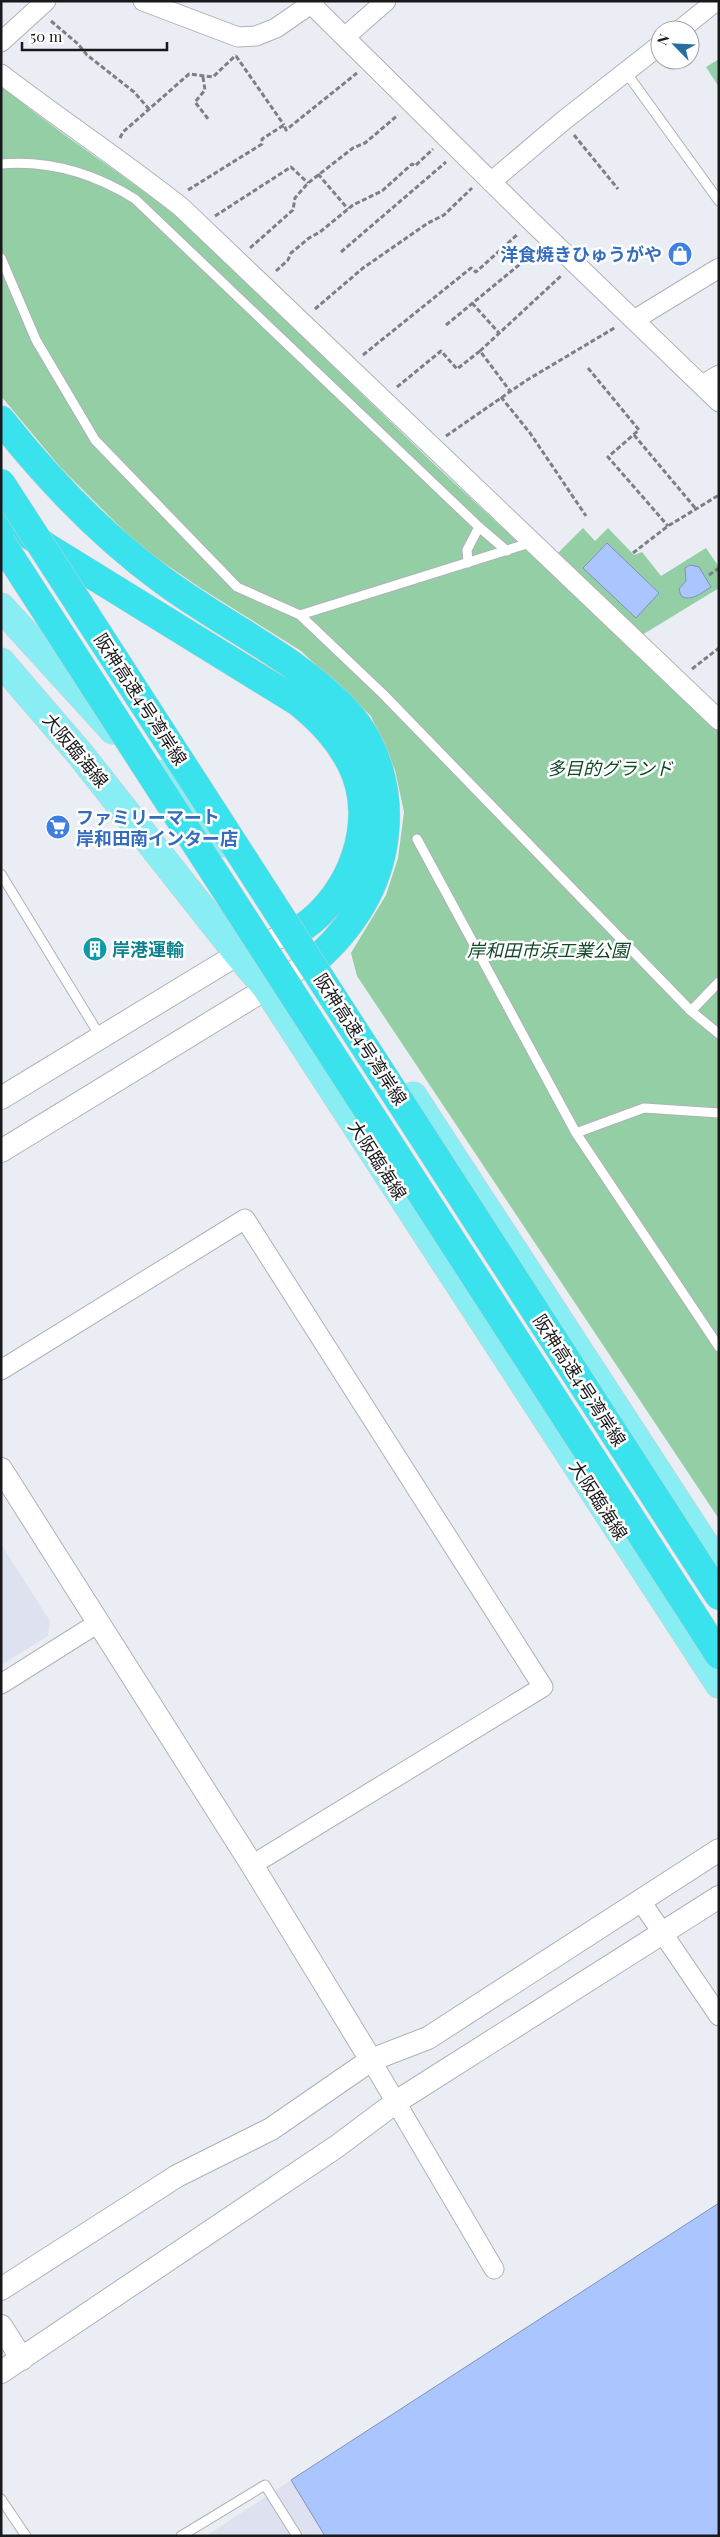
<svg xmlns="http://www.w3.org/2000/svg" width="720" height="2537" font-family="'Playfair Display','Noto Sans JP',serif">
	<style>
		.built { fill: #dee1f0 }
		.green { fill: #93cea5 }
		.water { fill: #abc6fe; stroke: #7f92ba }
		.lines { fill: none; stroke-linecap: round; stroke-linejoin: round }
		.service-casing { stroke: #b0b1b8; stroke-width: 11 }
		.minor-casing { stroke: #b0b1b8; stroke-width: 21 }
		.tertiary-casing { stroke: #b0b1b8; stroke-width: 24 }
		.primary-casing { stroke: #cccccd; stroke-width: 29 }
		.motorway-casing { stroke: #cccccd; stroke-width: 29 }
		.path { stroke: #7e7f84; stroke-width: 3; stroke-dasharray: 5 2.5; stroke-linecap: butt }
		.service { stroke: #fff; stroke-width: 9 }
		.minor { stroke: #fff; stroke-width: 19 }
		.tertiary { stroke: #fff; stroke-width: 22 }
		.primary { stroke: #88eef4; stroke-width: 28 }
		.motorway { stroke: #39e2ec; stroke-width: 28 }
		.motorway-bridge-casing { stroke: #cccccd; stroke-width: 29; stroke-linecap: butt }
		.motorway-bridge { stroke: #39e2ec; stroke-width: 28 }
		.labels { text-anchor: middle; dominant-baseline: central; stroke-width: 5; stroke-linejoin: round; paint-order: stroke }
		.shop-label { font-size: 18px; font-weight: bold; fill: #366cbe; stroke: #fff; text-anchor: end }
		.street-label { font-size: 18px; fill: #19191c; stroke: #fff }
		.park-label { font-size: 18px; font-style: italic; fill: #0e4827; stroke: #fff }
		.culture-label { font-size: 18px; font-weight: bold; fill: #0d838f; stroke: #fff; text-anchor: start }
	</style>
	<rect width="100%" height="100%" fill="#ebedf4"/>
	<path class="built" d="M1,1544L50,1621L48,1636L1,1665Z
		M291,2480L325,2536H206Z"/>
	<path class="green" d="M719,59V87L706,67Z
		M1,85C61,137 130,177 191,228L435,465L719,730V1519L357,976L351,953L386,895L398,858L404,812L395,770L371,716L301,651L202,589L139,546L60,467L1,396Z
		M583,528L595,541L608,528L634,555L642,552L661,576L706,548L719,567V588L642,635L557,554Z"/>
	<path class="water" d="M607,543L659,593L636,618L583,568Z
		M690,565L699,567L711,587C701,593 691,602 681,596L679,589L686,581L685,568Z
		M719,2203V2536H325L291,2480Z"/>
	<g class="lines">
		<defs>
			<path id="service" d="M625,71L719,201
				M1,164C49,160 95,174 135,199L479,527L507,551
				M1,258L36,340L95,440L237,587L300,615L383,694L691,1011L719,1034
				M468,563L467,550L479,527
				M300,615L533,542
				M417,839L576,1133L719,1347
				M1,874L100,1036
				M691,1011L719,982
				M576,1133L644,1108L719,1113
				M1,2499L26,2536
				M181,2536L265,2485L297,2536"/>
			<path id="minor" d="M143,1L238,37L256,36L276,28L315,1
				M308,1L531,221L719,402
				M680,30L716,1
				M346,36L386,1
				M1,42L46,1
				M1,74C61,120 123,161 181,207L719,720
				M491,182L563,121L660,45
				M634,320L719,268
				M702,385L719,375
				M1,1370L245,1219L543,1687L252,1865
				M1,1684L98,1623
				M640,1900L719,2016
				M371,2060L494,2269"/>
			<path id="tertiary" d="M1,1098L238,954L302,928
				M1,1151L321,955
				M1,1469L252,1865L371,2060
				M1,2289L177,2176L271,2129L371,2060L428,2038L719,1850
				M1,2326L22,2359
				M1,2372L336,2147L396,2102L719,1897"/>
			<path id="primary" d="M1,607L113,730
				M1,662L80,754L238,954L266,987L719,1684
				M158,774L226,843
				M413,1096L719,1566"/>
			<path id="motorway" d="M1,420C47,478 101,535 161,579C219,623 303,661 350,715C377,746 389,792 385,831C381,881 356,922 321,955
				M1,516L50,549L298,702C320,720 339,739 352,766C379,822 351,895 302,928"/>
		</defs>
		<use href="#service" class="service-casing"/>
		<use href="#minor" class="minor-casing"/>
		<use href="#tertiary" class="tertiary-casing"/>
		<use href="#primary" class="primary-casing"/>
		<use href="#motorway" class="motorway-casing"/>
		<path class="path" d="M51,21L78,44L87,55L134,92L149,109
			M236,56L284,125
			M203,77L205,90L195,102L209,120
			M574,135L618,189
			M120,138L123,132L189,74L213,77L236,55
			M318,174L348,209
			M188,190L262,144V139L284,125L286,130L357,73
			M215,216L291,167L308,183
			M250,248L293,210L295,198L308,183L353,148L365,143L398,115
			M341,252L446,162
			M276,271L288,260L291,253L309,238L320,232L353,205L382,191L412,164L415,166L433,149
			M472,303L499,333
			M315,309L363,268L428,223L444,215L472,188
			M446,325L536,251
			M480,351L562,275
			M363,355L471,268L476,272L518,234
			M588,368L639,430L608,457L668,526
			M397,387L441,351L457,369L480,351L510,391
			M501,397L530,433L586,516
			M634,435L696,509
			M446,436L527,380L616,327
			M633,553L668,526L719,495
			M709,575L719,568
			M692,669L719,648"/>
		<use href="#service" class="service"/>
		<use href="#minor" class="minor"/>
		<use href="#tertiary" class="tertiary"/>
		<use href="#primary" class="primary"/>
		<use href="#motorway" class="motorway"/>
		<defs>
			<path id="motorway-bridge" d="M1,483L719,1596
				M1,542L719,1655"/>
		</defs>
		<use href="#motorway-bridge" class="motorway-bridge-casing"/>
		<use href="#motorway-bridge" class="motorway-bridge"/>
	</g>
	<defs>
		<symbol id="shop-disc" viewBox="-11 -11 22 22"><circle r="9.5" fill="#3f7fe0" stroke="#fff"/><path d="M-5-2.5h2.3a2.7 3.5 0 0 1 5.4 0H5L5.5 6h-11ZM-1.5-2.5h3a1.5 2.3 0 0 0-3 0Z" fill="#fff"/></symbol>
		<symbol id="supermarket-disc" viewBox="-11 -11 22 22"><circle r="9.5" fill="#3f7fe0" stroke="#fff"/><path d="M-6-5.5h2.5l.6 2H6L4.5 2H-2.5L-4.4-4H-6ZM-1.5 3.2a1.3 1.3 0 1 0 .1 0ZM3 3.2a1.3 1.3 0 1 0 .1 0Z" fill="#fff"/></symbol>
		<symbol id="building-disc" viewBox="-11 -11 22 22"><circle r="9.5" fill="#0f9aa8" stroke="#fff"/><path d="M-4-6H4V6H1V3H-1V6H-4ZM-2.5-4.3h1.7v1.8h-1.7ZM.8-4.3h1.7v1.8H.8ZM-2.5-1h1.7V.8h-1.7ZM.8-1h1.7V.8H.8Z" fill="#fff"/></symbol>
	</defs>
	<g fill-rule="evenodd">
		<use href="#shop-disc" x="666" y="240" width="28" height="28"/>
		<use href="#supermarket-disc" x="44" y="813" width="28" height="28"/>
		<use href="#building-disc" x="81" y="935" width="28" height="28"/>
	</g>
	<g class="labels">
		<g class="shop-label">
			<text x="662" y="254">洋食焼きひゅうがや</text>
			<text x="76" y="817" text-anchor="start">ファミリーマート<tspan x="76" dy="21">岸和田南インター店</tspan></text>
		</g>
		<g class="street-label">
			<text transform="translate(141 699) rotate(57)">阪神高速4号湾岸線</text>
			<text transform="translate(76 750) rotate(50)">大阪臨海線</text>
			<text transform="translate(361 1039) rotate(57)">阪神高速4号湾岸線</text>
			<text transform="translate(378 1160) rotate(57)">大阪臨海線</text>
			<text transform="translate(580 1380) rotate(57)">阪神高速4号湾岸線</text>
			<text transform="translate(599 1500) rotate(57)">大阪臨海線</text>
		</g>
		<g class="park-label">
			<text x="610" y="768">多目的グランド</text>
			<text x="548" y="950">岸和田市浜工業公園</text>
		</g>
		<g class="culture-label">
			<text x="112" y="949">岸港運輸</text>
		</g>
	</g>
	<rect width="720" height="2537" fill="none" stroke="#19191c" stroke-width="5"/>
	<g transform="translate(675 45) rotate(294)"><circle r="24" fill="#ffffff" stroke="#a3a3a4"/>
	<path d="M0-4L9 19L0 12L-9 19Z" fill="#286ea3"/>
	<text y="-8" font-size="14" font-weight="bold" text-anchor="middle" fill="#19191c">N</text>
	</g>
	<path d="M22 42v8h145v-8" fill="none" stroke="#19191c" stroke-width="2.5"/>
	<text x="30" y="42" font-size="15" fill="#19191c" stroke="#ffffff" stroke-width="4" paint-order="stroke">50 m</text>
</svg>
